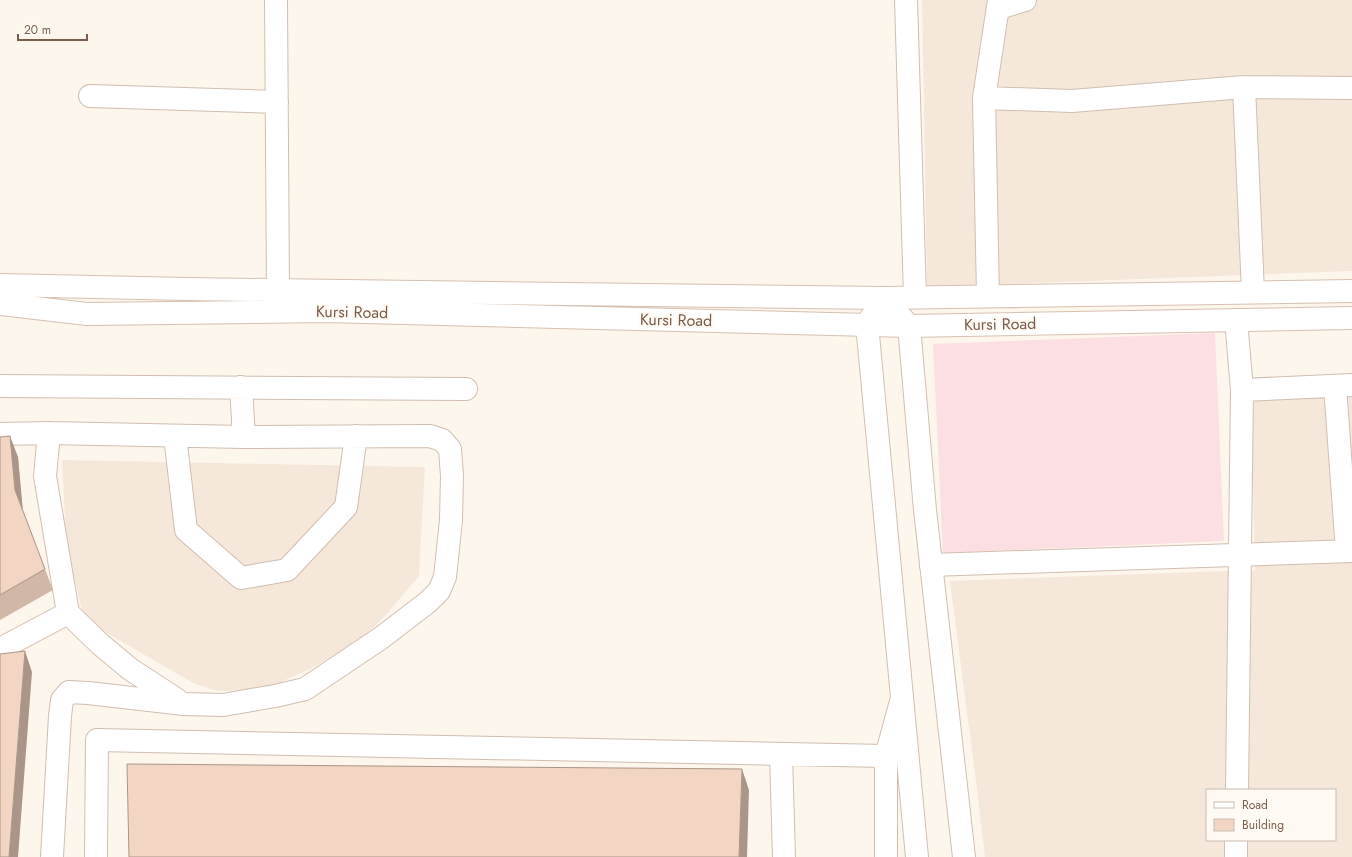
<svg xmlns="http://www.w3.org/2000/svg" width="1352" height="857" font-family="Jost,sans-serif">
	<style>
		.residential { fill: #f5e8da; fill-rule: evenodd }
		.medical { fill: #fbdfe3 }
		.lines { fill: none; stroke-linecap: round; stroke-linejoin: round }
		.minor-casing { stroke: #d1beb0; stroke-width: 24 }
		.tertiary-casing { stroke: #d1beb0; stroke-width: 24 }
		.secondary-casing { stroke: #d6c0b0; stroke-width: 24 }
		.minor { stroke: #fff; stroke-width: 22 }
		.tertiary { stroke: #fff; stroke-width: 22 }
		.secondary { stroke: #fff; stroke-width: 22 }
		.wall { fill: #d1b7a8 }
		.shaded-wall { fill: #aa9588 }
		.building { fill: #f3d5c3; stroke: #aa9588 }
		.labels { text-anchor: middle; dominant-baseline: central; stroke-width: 4; stroke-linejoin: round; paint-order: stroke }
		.street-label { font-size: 16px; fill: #7a5c4d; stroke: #fffaf3 }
	</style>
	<rect width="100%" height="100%" fill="#fdf6ec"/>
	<path class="residential" d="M922,0H1352V271L927,287Z
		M1352,395V857H985L976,782L950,581L1255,570L1251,398ZM1207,790H1335V840H1207Z
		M62,460L425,467L419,576L385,616L357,643L308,670L263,690L218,691L195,684L84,620L75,580L66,537Z"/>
	<path class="medical" d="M1215,333L1224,541L943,553L933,344Z"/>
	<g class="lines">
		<defs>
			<path id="minor" d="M276,0L278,290
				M906,0L915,297
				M999,8L1025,0
				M90,96L277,102
				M984,98L1072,101L1244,87
				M1253,292L1244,87L1352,88
				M988,296L984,98L999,0
				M1236,320L1242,390L1237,790
				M0,386L466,389
				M1335,386L1347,551
				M241,387L244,437
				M1242,390L1352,385
				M49,433L45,476L68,613L100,644L130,669L179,701
				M0,434L49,433L244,437L430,436L442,440L450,449L452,476L451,520L445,577L439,591L428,602L381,638L305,689L275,696L223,705L184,704L88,693L69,692L62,700L60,716L52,857
				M175,436L186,530L241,578L287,570L346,507L356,436
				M931,565L1352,551
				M0,649L68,613
				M781,755L784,857
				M96,857L97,740L886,756
				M886,857V756L902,698
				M1236,857V840"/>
			<path id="tertiary" d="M917,857L867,324L884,298L909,326L925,510L964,857"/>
			<path id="secondary" d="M0,285L188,289L884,298L1352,291
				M0,304L87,314L326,311L909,326L1352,318"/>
		</defs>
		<use href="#minor" class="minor-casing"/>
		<use href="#tertiary" class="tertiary-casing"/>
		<use href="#secondary" class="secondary-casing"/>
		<use href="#minor" class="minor"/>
		<use href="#tertiary" class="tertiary"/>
		<use href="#secondary" class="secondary"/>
	</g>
	<path class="wall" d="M0,437L18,457L22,509L53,590L0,620Z"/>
	<path class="shaded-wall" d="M10,436L18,457L23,511L15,490Z
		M25,651L32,672L18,857H9Z
		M742,769L749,790L747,857H739Z"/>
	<path class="building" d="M10,436L15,490L45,569L0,595V437Z
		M25,651L9,857H0V654Z
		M127,764L742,769L739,857H129Z"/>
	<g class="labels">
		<g class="street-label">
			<text transform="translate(352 312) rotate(1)">Kursi Road</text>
			<text transform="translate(676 320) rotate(1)">Kursi Road</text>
			<text transform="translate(1000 324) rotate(-1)">Kursi Road</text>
		</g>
	</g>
	<rect x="1206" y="789" width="130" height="52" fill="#fffaf3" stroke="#cabbb1"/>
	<rect x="1214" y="802" width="20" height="6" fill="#ffffff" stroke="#cabbb1"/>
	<text x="1242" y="809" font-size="12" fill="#7a5c4d">Road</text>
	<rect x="1214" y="819" width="20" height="12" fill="#f3d5c3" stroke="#cabbb1"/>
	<text x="1242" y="829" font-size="12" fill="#7a5c4d">Building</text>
	<path d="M18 34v6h69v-6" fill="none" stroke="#7a5c4d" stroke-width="2"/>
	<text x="24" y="34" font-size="12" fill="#7a5c4d" stroke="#fffaf3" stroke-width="3" paint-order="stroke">20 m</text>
</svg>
